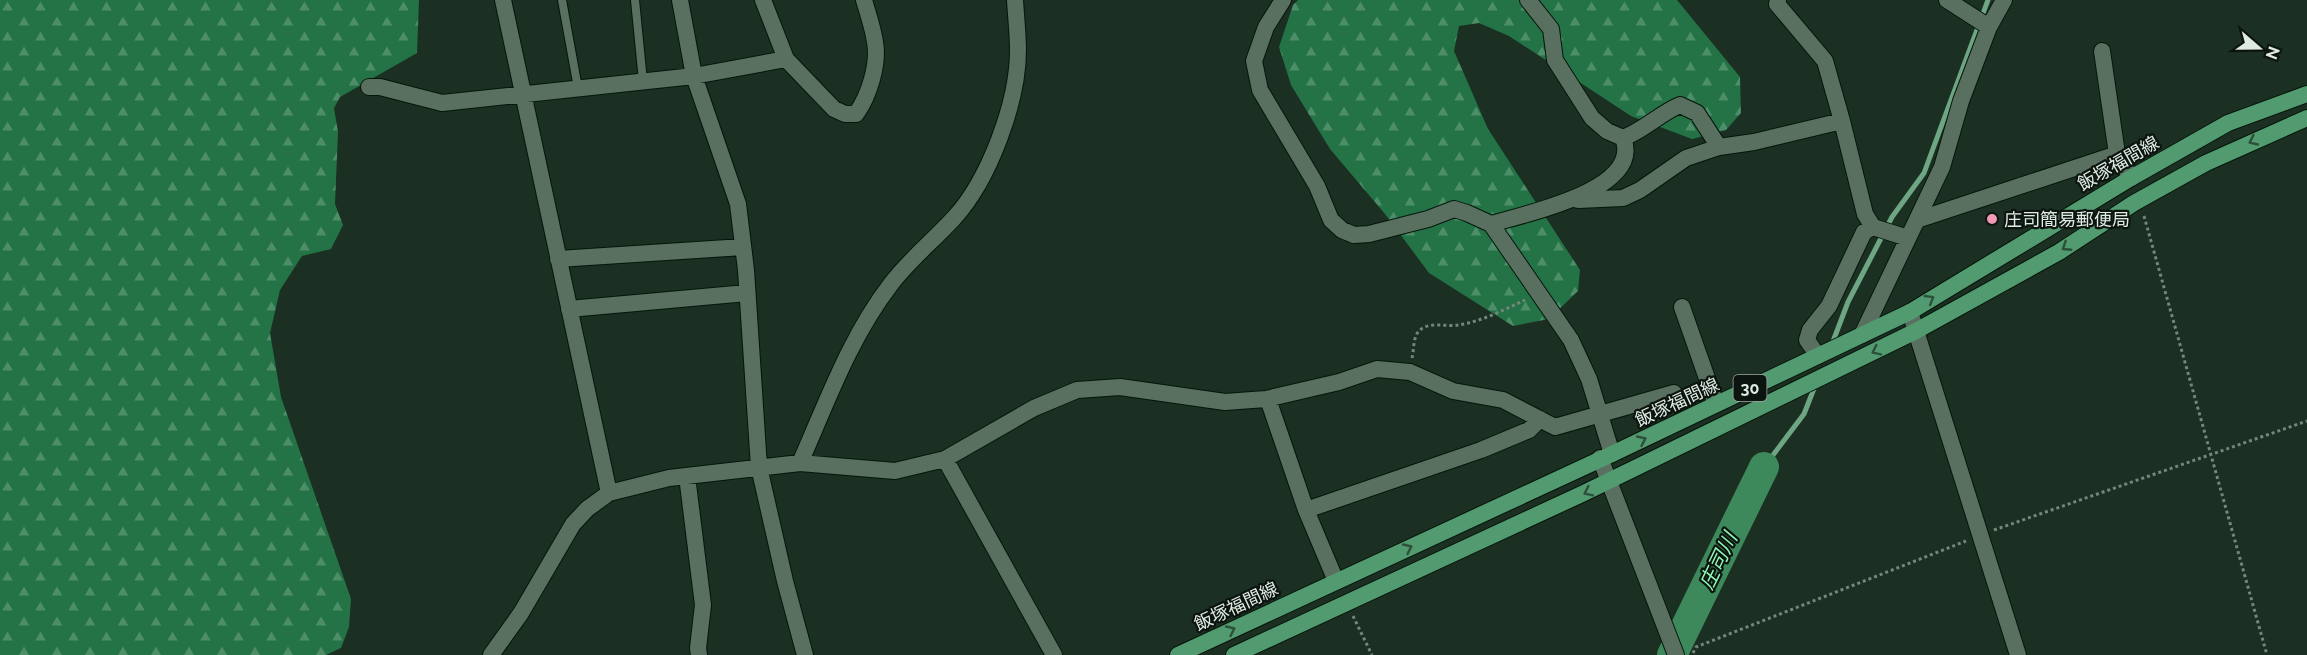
<svg xmlns="http://www.w3.org/2000/svg" width="2307" height="655" font-family="Raleway,'Noto Sans JP',sans-serif">
	<style>
		.forest { fill: url(#forest-firs) }
		.lines { fill: none; stroke-linecap: round; stroke-linejoin: round }
		.stream { stroke: #6ea684; stroke-width: 5 }
		.river { stroke: #3d895b; stroke-width: 30 }
		.service-casing { stroke: #05160b; stroke-width: 10 }
		.minor-casing { stroke: #05160b; stroke-width: 18 }
		.tertiary-casing { stroke: #05160b; stroke-width: 18 }
		.primary-casing { stroke: #05160b; stroke-width: 18 }
		.path { stroke: #75867b; stroke-width: 3; stroke-dasharray: 3 3; stroke-linecap: butt }
		.service { stroke: #596f60; stroke-width: 8 }
		.minor { stroke: #596f60; stroke-width: 16 }
		.tertiary { stroke: #596f60; stroke-width: 16 }
		.primary { stroke: #529a6f; stroke-width: 16 }
		.oneway { stroke: #2c503a }
		.poi-dot { fill: #f09ab5; stroke: #0c140f; stroke-width: 2 }
		.labels { text-anchor: middle; dominant-baseline: central; stroke-width: 4.5; stroke-linejoin: round; paint-order: stroke }
		.shield { fill: #0c140f; stroke: #a0aaa3; stroke-width: 1.5 }
		.shield-label { font-size: 16px; font-weight: bold; fill: #dfebe2 }
		.street-label { font-size: 18px; fill: #dfebe2; stroke: #0c140f }
		.poi-label { font-size: 18px; fill: #dfebe2; stroke: #0c140f; text-anchor: start }
		.water-label { font-size: 20px; font-style: italic; fill: #90f9b6; stroke: #0c140f }
	</style>
	<defs>
		<pattern id="forest-firs" width="22" height="20" patternUnits="userSpaceOnUse" patternTransform="scale(1.5)"><rect width="22" height="20" fill="#237346"/><path d="M5 1l3.5 6h-7zM16 11l3.5 6h-7z" fill="#4d8e69"/></pattern>
	</defs>
	<rect width="100%" height="100%" fill="#1b2f22"/>
	<path class="forest" d="M0,0H419L417,53L340,97L334,108L338,132L335,204L343,225L331,249L302,256L280,290L270,333L281,397L351,599L349,627L341,648L326,655H0Z
		M1298,0H1677L1740,77L1741,113L1726,130L1692,139L1631,116L1509,36L1479,23L1459,26L1454,51L1488,129L1580,270L1578,291L1549,319L1513,326L1429,273L1385,214L1330,149L1291,85L1279,47L1293,5Z"/>
	<g class="lines">
		<path class="stream" d="M1832,344L1848,302L1892,217L1924,173L1988,0
			M1764,467L1804,414L1815,386"/>
		<path class="river" d="M1672,655L1764,467"/>
		<defs>
			<path id="service" d="M562,0L578,88
				M635,0L643,81"/>
			<path id="minor" d="M503,0L609,493
				M680,0L694,76L738,204L746,270L759,467L785,581L805,655
				M763,0L786,59
				M1283,0L1266,27L1254,61L1260,90L1317,186L1331,220L1342,230L1354,235L1369,234L1428,219L1454,209L1467,213L1491,224L1571,340L1589,379L1612,454
				M1528,0L1551,29L1555,60L1592,118L1607,131L1623,138C1644,130 1659,114 1680,105L1697,113L1719,147L1754,142L1842,121
				M1778,0L1777,4L1825,61L1842,121L1865,214L1873,227L1908,238
				M1947,0L1989,27
				M2102,51L2117,154L2131,178
				M369,87H380L442,103L694,76L786,59L834,109L845,114H856C869,96 879,64 875,42C873,28 868,14 864,0
				M1578,200L1623,198L1640,190L1686,158L1719,147
				M1917,220L2117,154
				M1491,224C1524,214 1644,190 1623,138
				M558,259L743,247
				M1682,307L1716,404
				M569,309L747,293
				M1910,312L2018,655
				M1862,335L1942,167L1961,101L1989,27L2004,0
				M1818,356L1807,340L1810,330L1829,306L1864,232L1873,227
				M1268,399L1306,510L1336,581
				M945,459L1054,655
				M800,463C827,402 850,337 891,284C909,260 933,241 954,218C989,180 1018,102 1018,50C1018,34 1016,17 1015,0
				M687,476L703,605L698,648L699,655
				M1306,510L1481,450L1529,430L1540,419
				M491,655L521,613L573,524L587,509L609,493L669,478L800,463L895,471L945,459L1034,408L1077,390L1120,387L1225,402L1266,399L1339,382L1377,369L1410,372L1453,391L1503,400L1555,427L1674,393"/>
			<path id="tertiary" d="M1600,458L1676,655"/>
			<path id="primary" d="M1178,655L1612,454L1910,312L2131,178L2228,123L2307,94
				M1234,655L1584,493L1916,331L2059,252L2134,203L2206,163L2307,118"/>
		</defs>
		<use href="#service" class="service-casing"/>
		<use href="#minor" class="minor-casing"/>
		<use href="#tertiary" class="tertiary-casing"/>
		<use href="#primary" class="primary-casing"/>
		<path class="path" d="M2144,216L2267,655
			M1412,358C1414,350 1413,337 1419,331C1428,321 1447,327 1459,325C1482,321 1504,310 1525,300
			M1994,530L2307,421
			M1353,616L1372,655
			M1693,653L1696,647L1966,541"/>
		<use href="#service" class="service"/>
		<use href="#minor" class="minor"/>
		<use href="#tertiary" class="tertiary"/>
		<use href="#primary" class="primary"/>
	</g>
	<defs><path id="oneway-chevron" d="M-2-3.5L2.5 0L-2 3.5" fill="none" stroke-width="1.6" stroke-linecap="round" stroke-linejoin="round" transform="scale(1.5)"/></defs>
	<g class="oneway">
		<use href="#oneway-chevron" transform="translate(2253 141) rotate(155)"/>
		<use href="#oneway-chevron" transform="translate(2066 247) rotate(147)"/>
		<use href="#oneway-chevron" transform="translate(1930 299) rotate(-31)"/>
		<use href="#oneway-chevron" transform="translate(1876 351) rotate(154)"/>
		<use href="#oneway-chevron" transform="translate(1642 440) rotate(-25)"/>
		<use href="#oneway-chevron" transform="translate(1588 492) rotate(154)"/>
		<use href="#oneway-chevron" transform="translate(1408 548) rotate(-25)"/>
		<use href="#oneway-chevron" transform="translate(1231 630) rotate(-25)"/>
	</g>
	<circle class="poi-dot" cx="1992" cy="219" r="6"/>
	<g class="labels">
		<rect class="shield" x="1733.5" y="375" width="33" height="26" rx="4.5"/>
		<g class="shield-label">
			<text x="1750" y="388">30</text>
		</g>
		<g class="street-label">
			<text transform="translate(2118 163) rotate(-30)">飯塚福間線</text>
			<text transform="translate(1677 402) rotate(-25)">飯塚福間線</text>
			<text transform="translate(1236 606) rotate(-25)">飯塚福間線</text>
		</g>
		<g class="poi-label">
			<text x="2004" y="219">庄司簡易郵便局</text>
		</g>
		<g class="water-label">
			<text transform="translate(1718 561) rotate(-64)">庄司川</text>
		</g>
	</g>
	<g transform="translate(2259 48) rotate(110)" stroke="#0c140f" stroke-width="4.5" paint-order="stroke">
	<path d="M0-4.5L10 22L0 15L-10 22Z" fill="#dfebe2"/>
	<text y="-9" font-size="16" font-weight="bold" text-anchor="middle" fill="#dfebe2">N</text>
	</g>
</svg>
